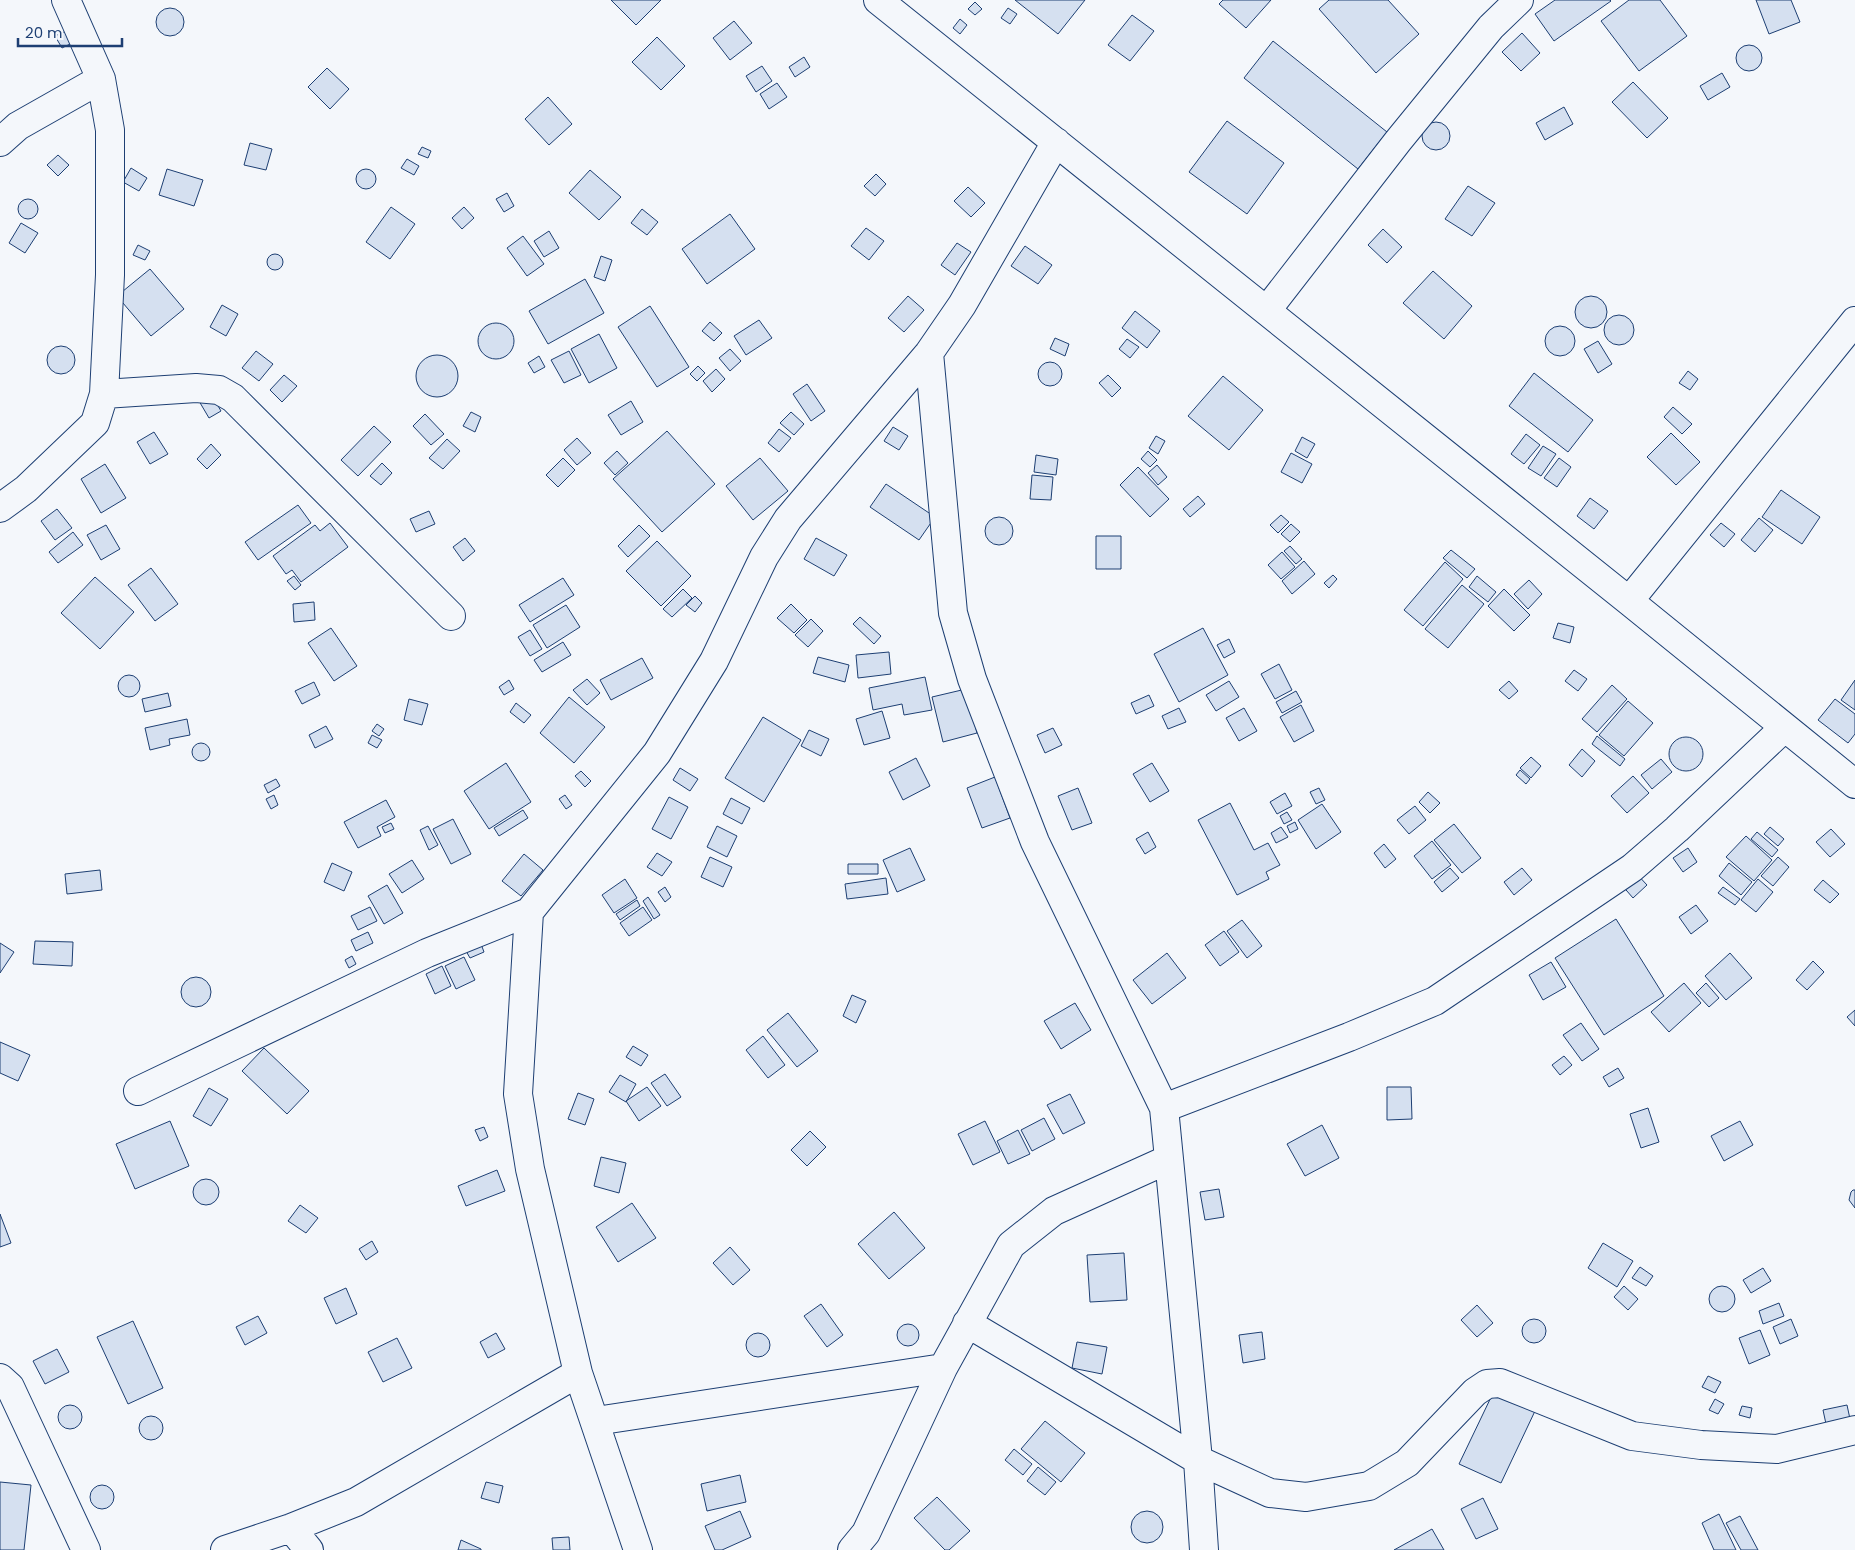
<svg xmlns="http://www.w3.org/2000/svg" width="1855" height="1550" font-family="Poppins,sans-serif">
	<style>
		.building { fill: #d5e0f0; stroke: #1d3f73 }
		.lines { fill: none; stroke-linecap: round; stroke-linejoin: round }
		.street-casing { stroke: #1d3f73; stroke-width: 30 }
		.street { stroke: #f4f7fb; stroke-width: 28 }
	</style>
	<rect width="100%" height="100%" fill="#f4f7fb"/>
	<path class="building" d="M611,0H661L636,25Z
		M1015,0H1085L1058,34Z
		M1223,0H1271L1246,28L1219,4Z
		M1329,0H1388L1419,34L1376,73L1319,9Z
		M1555,0H1610L1611,1L1554,41L1535,14Z
		M1629,0H1660L1687,36L1639,71L1601,21Z
		M1756,0H1791L1800,22L1769,34Z
		M975,2L982,9L975,15L968,9Z
		M156 22a14 14 0 1 1 28 0a14 14 0 1 1-28 0Z
		M1008,8L1017,14L1010,24L1001,18Z
		M1132,15L1154,31L1130,61L1108,45Z
		M960,19L967,25L960,34L953,28Z
		M734,21L752,43L730,60L713,38Z
		M66,31L72,43L62,48L55,36Z
		M1522,33L1540,53L1521,71L1502,52Z
		M657,37L685,66L661,90L632,62Z
		M1273,41L1387,132L1358,169L1244,78Z
		M1736 58a13 13 0 1 1 26 0a13 13 0 1 1-26 0Z
		M804,57L810,67L795,77L789,67Z
		M762,66L772,81L756,92L746,76Z
		M327,68L349,89L330,109L308,87Z
		M1722,73L1730,87L1708,100L1700,86Z
		M1633,82L1668,118L1647,138L1612,102Z
		M777,83L787,97L769,109L760,94Z
		M548,97L572,124L549,145L525,119Z
		M1564,107L1573,124L1545,140L1536,123Z
		M1227,121L1284,163L1247,214L1189,172Z
		M1422 136a14 14 0 1 1 28 0a14 14 0 1 1-28 0Z
		M250,143L272,149L266,170L244,165Z
		M422,147L431,151L428,158L418,154Z
		M58,155L69,165L58,176L47,165Z
		M407,159L419,166L414,175L401,168Z
		M131,168L147,178L139,191L123,182Z
		M167,169L203,180L194,206L159,195Z
		M356 179a10 10 0 1 1 20 0a10 10 0 1 1-20 0Z
		M590,170L621,197L599,220L569,193Z
		M876,174L886,184L875,196L864,186Z
		M1468,186L1495,203L1472,236L1445,219Z
		M968,187L985,203L971,217L954,201Z
		M507,193L514,206L504,212L496,199Z
		M18 209a10 10 0 1 1 20 0a10 10 0 1 1-20 0Z
		M391,207L415,224L390,259L366,242Z
		M464,207L474,218L462,229L452,218Z
		M642,209L658,222L647,235L631,223Z
		M730,214L755,249L707,284L682,249Z
		M21,223L38,233L25,253L9,243Z
		M866,228L884,241L869,260L851,246Z
		M1383,229L1402,247L1387,263L1368,245Z
		M549,231L559,248L544,257L534,241Z
		M523,236L544,264L527,276L507,248Z
		M957,243L971,252L955,275L941,265Z
		M138,245L150,251L145,260L133,255Z
		M1025,246L1052,265L1038,284L1011,266Z
		M267 262a8 8 0 1 1 16 0a8 8 0 1 1-16 0Z
		M601,256L612,260L605,281L594,277Z
		M150,269L184,309L151,336L117,296Z
		M1433,271L1472,306L1444,339L1403,303Z
		M585,279L604,313L548,344L529,311Z
		M1575 312a16 16 0 1 1 32 0a16 16 0 1 1-32 0Z
		M908,296L924,310L904,332L888,318Z
		M222,305L238,314L226,336L210,327Z
		M650,306L689,367L657,387L618,327Z
		M1135,311L1160,331L1147,348L1122,328Z
		M1604 330a15 15 0 1 1 30 0a15 15 0 1 1-30 0Z
		M759,320L772,338L746,355L734,336Z
		M710,322L722,333L714,341L702,331Z
		M478 341a18 18 0 1 1 36 0a18 18 0 1 1-36 0Z
		M1545 341a15 15 0 1 1 30 0a15 15 0 1 1-30 0Z
		M599,334L617,368L589,383L571,349Z
		M1055,338L1069,344L1065,356L1050,349Z
		M1127,339L1139,347L1130,358L1119,349Z
		M1598,341L1612,364L1598,373L1584,349Z
		M47 360a14 14 0 1 1 28 0a14 14 0 1 1-28 0Z
		M730,349L741,361L730,371L719,358Z
		M256,351L273,364L259,381L242,368Z
		M569,351L581,375L564,383L551,360Z
		M416 376a21 21 0 1 1 42 0a21 21 0 1 1-42 0Z
		M539,356L545,367L534,373L528,363Z
		M1038 374a12 12 0 1 1 24 0a12 12 0 1 1-24 0Z
		M698,366L705,373L697,381L690,374Z
		M716,369L725,379L712,392L703,381Z
		M1688,371L1698,379L1690,390L1679,383Z
		M1534,373L1593,420L1568,452L1509,406Z
		M284,375L297,386L282,402L270,390Z
		M1108,375L1121,388L1112,397L1099,383Z
		M1223,376L1263,410L1229,450L1188,416Z
		M807,384L825,411L811,421L793,394Z
		M211,394L221,411L209,418L199,401Z
		M631,401L643,422L621,435L608,415Z
		M1673,407L1692,424L1682,434L1664,417Z
		M471,412L481,417L475,432L463,426Z
		M791,412L804,424L794,435L780,423Z
		M425,414L444,434L431,445L413,426Z
		M374,426L391,442L358,476L341,460Z
		M893,427L908,436L899,450L884,441Z
		M779,429L791,438L779,452L768,443Z
		M667,431L715,484L662,532L613,479Z
		M154,432L168,454L150,464L137,442Z
		M1671,433L1700,462L1676,485L1647,457Z
		M1526,434L1540,445L1524,464L1511,454Z
		M1156,436L1165,441L1158,454L1149,448Z
		M1302,437L1315,444L1307,458L1295,451Z
		M577,438L591,453L577,465L564,450Z
		M447,439L460,451L443,469L429,458Z
		M211,444L221,455L207,469L197,459Z
		M1543,446L1556,454L1541,476L1528,468Z
		M617,451L628,463L615,475L604,463Z
		M1148,451L1157,460L1150,467L1141,459Z
		M1291,453L1312,464L1302,483L1281,472Z
		M1036,455L1058,459L1056,475L1034,472Z
		M563,458L575,470L558,487L546,475Z
		M760,458L788,491L753,520L726,486Z
		M1559,458L1571,467L1557,487L1544,478Z
		M382,463L392,473L381,485L370,476Z
		M105,464L126,498L101,513L81,479Z
		M1157,465L1167,477L1158,485L1148,473Z
		M1138,467L1169,499L1150,517L1120,485Z
		M1032,475L1053,477L1051,500L1030,499Z
		M886,484L935,517L919,540L870,507Z
		M1781,490L1820,517L1802,544L1762,517Z
		M1198,496L1205,504L1190,517L1183,509Z
		M1590,498L1608,511L1594,529L1577,516Z
		M298,505L311,523L258,560L245,542Z
		M57,509L72,528L55,540L41,521Z
		M429,511L435,524L416,532L410,519Z
		M1281,515L1289,522L1278,533L1270,525Z
		M985 531a14 14 0 1 1 28 0a14 14 0 1 1-28 0Z
		M1759,518L1773,530L1755,552L1741,540Z
		M330,523L348,547L301,582L292,570L286,574L273,556L315,525L320,531Z
		M1721,523L1735,534L1724,547L1710,535Z
		M1291,524L1300,532L1290,542L1281,534Z
		M106,525L120,549L101,560L87,535Z
		M639,525L650,536L628,557L618,546Z
		M73,532L83,545L58,563L49,552Z
		M1096,536H1121V569H1096Z
		M465,538L475,551L463,561L453,547Z
		M816,538L847,555L834,576L804,559Z
		M657,541L691,576L661,606L626,571Z
		M1290,546L1302,559L1296,564L1284,551Z
		M1451,550L1475,569L1467,578L1443,558Z
		M1282,552L1295,567L1281,579L1268,565Z
		M1304,561L1315,574L1292,594L1282,581Z
		M1445,562L1463,579L1423,626L1404,610Z
		M151,568L178,604L155,621L128,585Z
		M1333,575L1337,579L1329,588L1324,583Z
		M294,576L301,585L295,590L287,581Z
		M1477,576L1496,592L1488,602L1469,587Z
		M95,577L134,612L100,649L61,613Z
		M563,578L574,595L530,622L519,605Z
		M1529,580L1542,594L1528,609L1514,594Z
		M1462,585L1484,604L1448,648L1425,629Z
		M683,589L692,598L672,617L663,609Z
		M1504,589L1530,615L1514,631L1488,606Z
		M695,596L702,603L695,612L686,605Z
		M314,602L315,620L294,622L293,604Z
		M791,604L807,620L794,633L777,618Z
		M566,605L580,627L547,648L533,625Z
		M860,617L881,636L874,644L853,624Z
		M811,619L823,631L808,647L795,635Z
		M1558,623L1574,627L1570,643L1553,638Z
		M331,628L357,666L334,681L308,643Z
		M1203,628L1228,675L1179,702L1154,654Z
		M530,630L542,649L530,656L518,637Z
		M1229,639L1235,652L1224,658L1217,645Z
		M563,642L571,655L542,672L534,660Z
		M889,652L891,674L858,678L856,655Z
		M818,657L849,665L845,682L813,673Z
		M642,658L653,678L611,700L600,680Z
		M1279,664L1292,690L1275,699L1261,674Z
		M1574,670L1587,679L1578,691L1565,681Z
		M118 686a11 11 0 1 1 22 0a11 11 0 1 1-22 0Z
		M925,677L932,710L904,715L902,704L873,710L869,688Z
		M587,679L600,693L587,705L573,690Z
		M509,680L514,689L504,695L499,687Z
		M1855,680V710L1841,700Z
		M1229,681L1239,697L1216,711L1206,695Z
		M1509,681L1518,691L1509,699L1499,690Z
		M314,682L320,695L302,704L295,691Z
		M1612,685L1627,699L1597,732L1582,719Z
		M966,689L977,733L943,742L932,697Z
		M1296,691L1302,702L1282,713L1276,702Z
		M168,693L171,706L145,712L142,699Z
		M1149,695L1154,706L1136,714L1131,703Z
		M569,697L605,727L574,763L540,733Z
		M409,699L428,704L422,725L404,720Z
		M1835,699L1855,714V734L1848,743L1818,720Z
		M1628,701L1653,723L1624,756L1599,735Z
		M516,703L531,715L524,723L510,712Z
		M1301,705L1314,731L1294,742L1280,717Z
		M1179,708L1186,722L1168,729L1162,716Z
		M1244,708L1257,731L1239,741L1226,718Z
		M882,711L890,738L864,745L856,719Z
		M763,717L801,740L764,802L725,778Z
		M187,719L190,735L169,739L170,745L150,750L145,728Z
		M377,724L384,729L379,736L372,731Z
		M326,726L333,739L315,748L309,735Z
		M1053,728L1062,745L1045,753L1037,735Z
		M809,730L829,739L821,756L801,746Z
		M372,735L382,740L377,748L368,743Z
		M1597,736L1625,759L1620,766L1592,744Z
		M1669 754a17 17 0 1 1 34 0a17 17 0 1 1-34 0Z
		M192 752a9 9 0 1 1 18 0a9 9 0 1 1-18 0Z
		M1582,749L1595,761L1582,777L1569,765Z
		M1531,757L1541,766L1531,778L1520,768Z
		M916,758L930,786L903,800L889,772Z
		M1661,759L1672,772L1652,789L1641,775Z
		M506,763L531,802L489,829L464,791Z
		M1152,763L1169,791L1150,802L1133,774Z
		M680,768L698,779L690,791L673,780Z
		M1520,770L1530,779L1526,784L1516,775Z
		M581,771L591,781L585,787L575,776Z
		M1633,776L1649,793L1627,813L1611,796Z
		M995,777L1010,818L982,828L967,788Z
		M276,779L280,786L268,793L264,785Z
		M1078,788L1092,823L1072,830L1058,796Z
		M1319,788L1325,800L1316,804L1310,792Z
		M1428,792L1440,803L1430,813L1419,802Z
		M1285,793L1292,806L1277,814L1270,802Z
		M274,795L278,805L271,809L266,799Z
		M565,795L572,805L566,809L559,799Z
		M669,797L688,807L671,839L652,829Z
		M731,798L750,808L742,824L723,814Z
		M386,800L395,817L377,827L381,836L358,848L344,822Z
		M1230,803L1254,850L1268,843L1280,865L1266,872L1269,879L1237,895L1198,820Z
		M1322,804L1341,832L1316,849L1298,820Z
		M1415,806L1426,820L1409,834L1397,820Z
		M523,810L528,818L499,836L494,828Z
		M1287,812L1292,820L1284,824L1280,816Z
		M453,819L471,854L451,864L433,829Z
		M1295,822L1298,829L1290,833L1287,826Z
		M391,823L394,829L385,833L382,827Z
		M1454,824L1481,858L1462,873L1434,840Z
		M428,826L438,845L429,850L420,830Z
		M717,826L737,836L727,857L707,847Z
		M1281,827L1288,837L1276,843L1271,833Z
		M1770,827L1784,839L1778,846L1764,834Z
		M1831,829L1845,844L1830,857L1816,842Z
		M1148,832L1156,847L1145,854L1136,839Z
		M1757,832L1778,850L1772,857L1751,839Z
		M1746,836L1772,860L1754,881L1726,857Z
		M1432,841L1451,865L1432,879L1414,856Z
		M1384,844L1396,859L1385,868L1374,853Z
		M910,848L925,880L897,892L883,860Z
		M1688,848L1697,862L1683,872L1673,858Z
		M657,853L672,862L662,876L647,867Z
		M524,854L543,870L521,896L502,881Z
		M710,857L732,867L723,887L701,877Z
		M1778,857L1789,867L1773,886L1761,876Z
		M412,860L424,879L402,893L389,874Z
		M332,863L352,872L344,891L324,882Z
		M1729,863L1752,882L1741,895L1719,876Z
		M848,864H878V874H848Z
		M1450,868L1459,878L1442,892L1434,882Z
		M1522,868L1532,880L1514,895L1504,882Z
		M100,870L102,890L67,894L65,874Z
		M1634,871L1647,885L1633,898L1620,883Z
		M886,878L888,894L847,899L845,884Z
		M625,879L637,898L614,913L602,895Z
		M1758,879L1773,892L1756,912L1741,900Z
		M1823,880L1839,894L1830,903L1814,890Z
		M387,885L403,913L384,924L368,896Z
		M665,887L671,897L665,902L658,892Z
		M1723,887L1740,899L1735,905L1718,893Z
		M648,897L660,915L654,919L643,901Z
		M637,900L640,906L620,920L616,914Z
		M1696,905L1708,921L1691,934L1679,917Z
		M370,907L377,921L358,930L351,916Z
		M643,907L652,920L629,936L620,923Z
		M1616,919L1664,996L1604,1035L1555,958Z
		M1242,920L1262,946L1247,958L1227,931Z
		M1224,931L1239,952L1220,966L1205,945Z
		M368,932L373,943L356,951L351,940Z
		M35,941L73,942L72,966L33,964Z
		M0,943L14,952L0,973Z
		M481,944L484,952L470,958L466,951Z
		M1167,953L1186,978L1152,1004L1133,980Z
		M1730,953L1752,978L1726,1000L1705,976Z
		M352,956L356,964L349,968L345,960Z
		M464,957L475,980L456,989L445,966Z
		M1813,961L1824,972L1807,990L1796,980Z
		M1551,962L1566,987L1543,1000L1529,975Z
		M442,966L451,986L435,994L426,974Z
		M181 992a15 15 0 1 1 30 0a15 15 0 1 1-30 0Z
		M1684,983L1701,1003L1669,1032L1651,1012Z
		M1706,983L1719,998L1709,1007L1696,993Z
		M852,995L866,1001L856,1023L843,1016Z
		M1075,1003L1091,1030L1061,1049L1044,1021Z
		M1855,1010V1026L1847,1017Z
		M788,1013L818,1051L797,1067L767,1030Z
		M1581,1023L1599,1049L1582,1061L1563,1035Z
		M763,1036L785,1065L768,1078L746,1050Z
		M0,1042L30,1055L18,1081L0,1073Z
		M633,1046L648,1055L641,1066L626,1057Z
		M264,1048L309,1091L287,1114L242,1071Z
		M1564,1056L1572,1065L1560,1075L1552,1065Z
		M1618,1068L1624,1078L1609,1087L1603,1077Z
		M665,1074L681,1097L667,1106L651,1083Z
		M620,1075L636,1084L626,1102L609,1092Z
		M647,1087L661,1106L639,1121L626,1101Z
		M1387,1087H1411L1412,1119L1387,1120Z
		M209,1088L228,1099L211,1126L193,1116Z
		M578,1093L594,1099L585,1125L568,1119Z
		M1070,1094L1085,1123L1063,1134L1047,1105Z
		M1648,1108L1659,1142L1641,1148L1630,1114Z
		M1044,1118L1055,1139L1032,1151L1021,1130Z
		M170,1121L189,1166L135,1189L116,1144Z
		M985,1121L1000,1152L973,1165L958,1134Z
		M1740,1121L1753,1145L1724,1161L1711,1136Z
		M1322,1125L1339,1158L1305,1176L1287,1144Z
		M484,1127L488,1137L480,1141L475,1130Z
		M1018,1130L1030,1154L1008,1164L997,1141Z
		M810,1131L826,1147L807,1166L791,1150Z
		M601,1157L626,1163L619,1193L594,1186Z
		M497,1170L505,1191L466,1206L458,1186Z
		M193 1192a13 13 0 1 1 26 0a13 13 0 1 1-26 0Z
		M1219,1189L1224,1217L1205,1220L1200,1192Z
		M1853,1190H1855V1208L1849,1200L1851,1192Z
		M632,1203L656,1238L618,1262L596,1227Z
		M300,1205L318,1218L306,1233L288,1221Z
		M894,1212L925,1248L889,1279L858,1244Z
		M0,1214L11,1243L0,1247Z
		M372,1241L378,1252L366,1260L359,1249Z
		M1603,1243L1633,1261L1617,1287L1588,1268Z
		M730,1247L750,1270L733,1285L713,1263Z
		M1124,1253L1127,1300L1090,1302L1087,1255Z
		M1640,1267L1653,1276L1646,1286L1632,1278Z
		M1763,1268L1771,1281L1751,1293L1743,1280Z
		M1709 1299a13 13 0 1 1 26 0a13 13 0 1 1-26 0Z
		M1624,1286L1638,1299L1628,1310L1614,1297Z
		M346,1288L357,1314L336,1324L324,1298Z
		M1779,1303L1784,1316L1763,1324L1759,1311Z
		M821,1304L843,1335L827,1347L804,1316Z
		M1477,1305L1493,1323L1477,1337L1461,1320Z
		M258,1316L267,1333L245,1345L236,1327Z
		M1791,1319L1798,1336L1780,1344L1773,1327Z
		M1522 1331a12 12 0 1 1 24 0a12 12 0 1 1-24 0Z
		M133,1321L163,1388L128,1404L97,1337Z
		M897 1335a11 11 0 1 1 22 0a11 11 0 1 1-22 0Z
		M1760,1330L1770,1355L1749,1364L1739,1338Z
		M1262,1332L1265,1359L1243,1363L1239,1335Z
		M746 1345a12 12 0 1 1 24 0a12 12 0 1 1-24 0Z
		M496,1333L505,1349L488,1358L480,1342Z
		M397,1338L412,1368L383,1382L368,1352Z
		M1077,1342L1107,1347L1102,1374L1072,1368Z
		M57,1349L69,1372L45,1384L33,1361Z
		M1708,1376L1721,1382L1715,1393L1702,1387Z
		M1494,1391L1535,1411L1501,1483L1459,1464Z
		M1715,1399L1724,1404L1718,1414L1709,1410Z
		M58 1417a12 12 0 1 1 24 0a12 12 0 1 1-24 0Z
		M1847,1405L1850,1419L1826,1424L1823,1410Z
		M1742,1406L1752,1408L1750,1418L1739,1415Z
		M139 1428a12 12 0 1 1 24 0a12 12 0 1 1-24 0Z
		M1045,1421L1085,1453L1061,1482L1021,1449Z
		M1014,1449L1032,1464L1023,1475L1005,1460Z
		M1038,1467L1056,1482L1045,1495L1027,1481Z
		M740,1475L746,1502L707,1511L701,1484Z
		M0,1482L31,1485L24,1550H0Z
		M486,1482L503,1486L499,1503L481,1498Z
		M90 1497a12 12 0 1 1 24 0a12 12 0 1 1-24 0Z
		M937,1497L970,1531L949,1550H945L914,1518Z
		M1483,1498L1498,1529L1476,1539L1461,1509Z
		M740,1511L751,1537L722,1550H715L705,1526Z
		M1131 1527a16 16 0 1 1 32 0a16 16 0 1 1-32 0Z
		M1719,1514L1736,1550H1714L1702,1523Z
		M1740,1516L1758,1550H1741L1726,1523Z
		M1432,1529L1444,1550H1394Z
		M569,1537L570,1550H553L552,1538Z
		M461,1540L481,1549V1550H458Z"/>
	<g class="lines">
		<defs>
			<path id="street" d="M878,0L1629,601L1855,784
				M0,142L18,126L101,79
				M1267,310L1398,141L1491,27L1519,0
				M929,353L953,613L972,679L1035,842L1164,1108
				M104,394L196,388L219,390L233,398L451,616
				M0,508L26,489L95,423L104,394L110,275V130L101,79L66,0
				M1629,601L1855,321
				M138,1091L427,953L529,912
				M1169,1159L1198,1460L1204,1550
				M967,1323L1198,1460L1270,1493L1306,1497L1369,1486L1407,1463L1475,1392L1487,1384L1500,1383L1632,1436L1701,1445L1777,1449L1855,1430
				M0,1378L10,1387L86,1550
				M596,1421L943,1368
				M291,1528L309,1550
				M225,1550L291,1528L356,1502L578,1373
				M638,1550L578,1373L530,1169L518,1094L529,912L657,753L714,661L764,557L788,519L929,353L962,305L1056,142
				M852,1550L866,1533L943,1368L1011,1245L1054,1211L1169,1159L1164,1108L1349,1037L1435,1001L1632,868L1677,829L1784,728"/>
		</defs>
		<use href="#street" class="street-casing"/>
		<use href="#street" class="street"/>
	</g>
	<path d="M18 38v8h104v-8" fill="none" stroke="#1d3f73" stroke-width="2.5"/>
	<text x="25" y="38" font-size="15" fill="#1d3f73" stroke="#f4f7fb" stroke-width="4" paint-order="stroke">20 m</text>
</svg>
